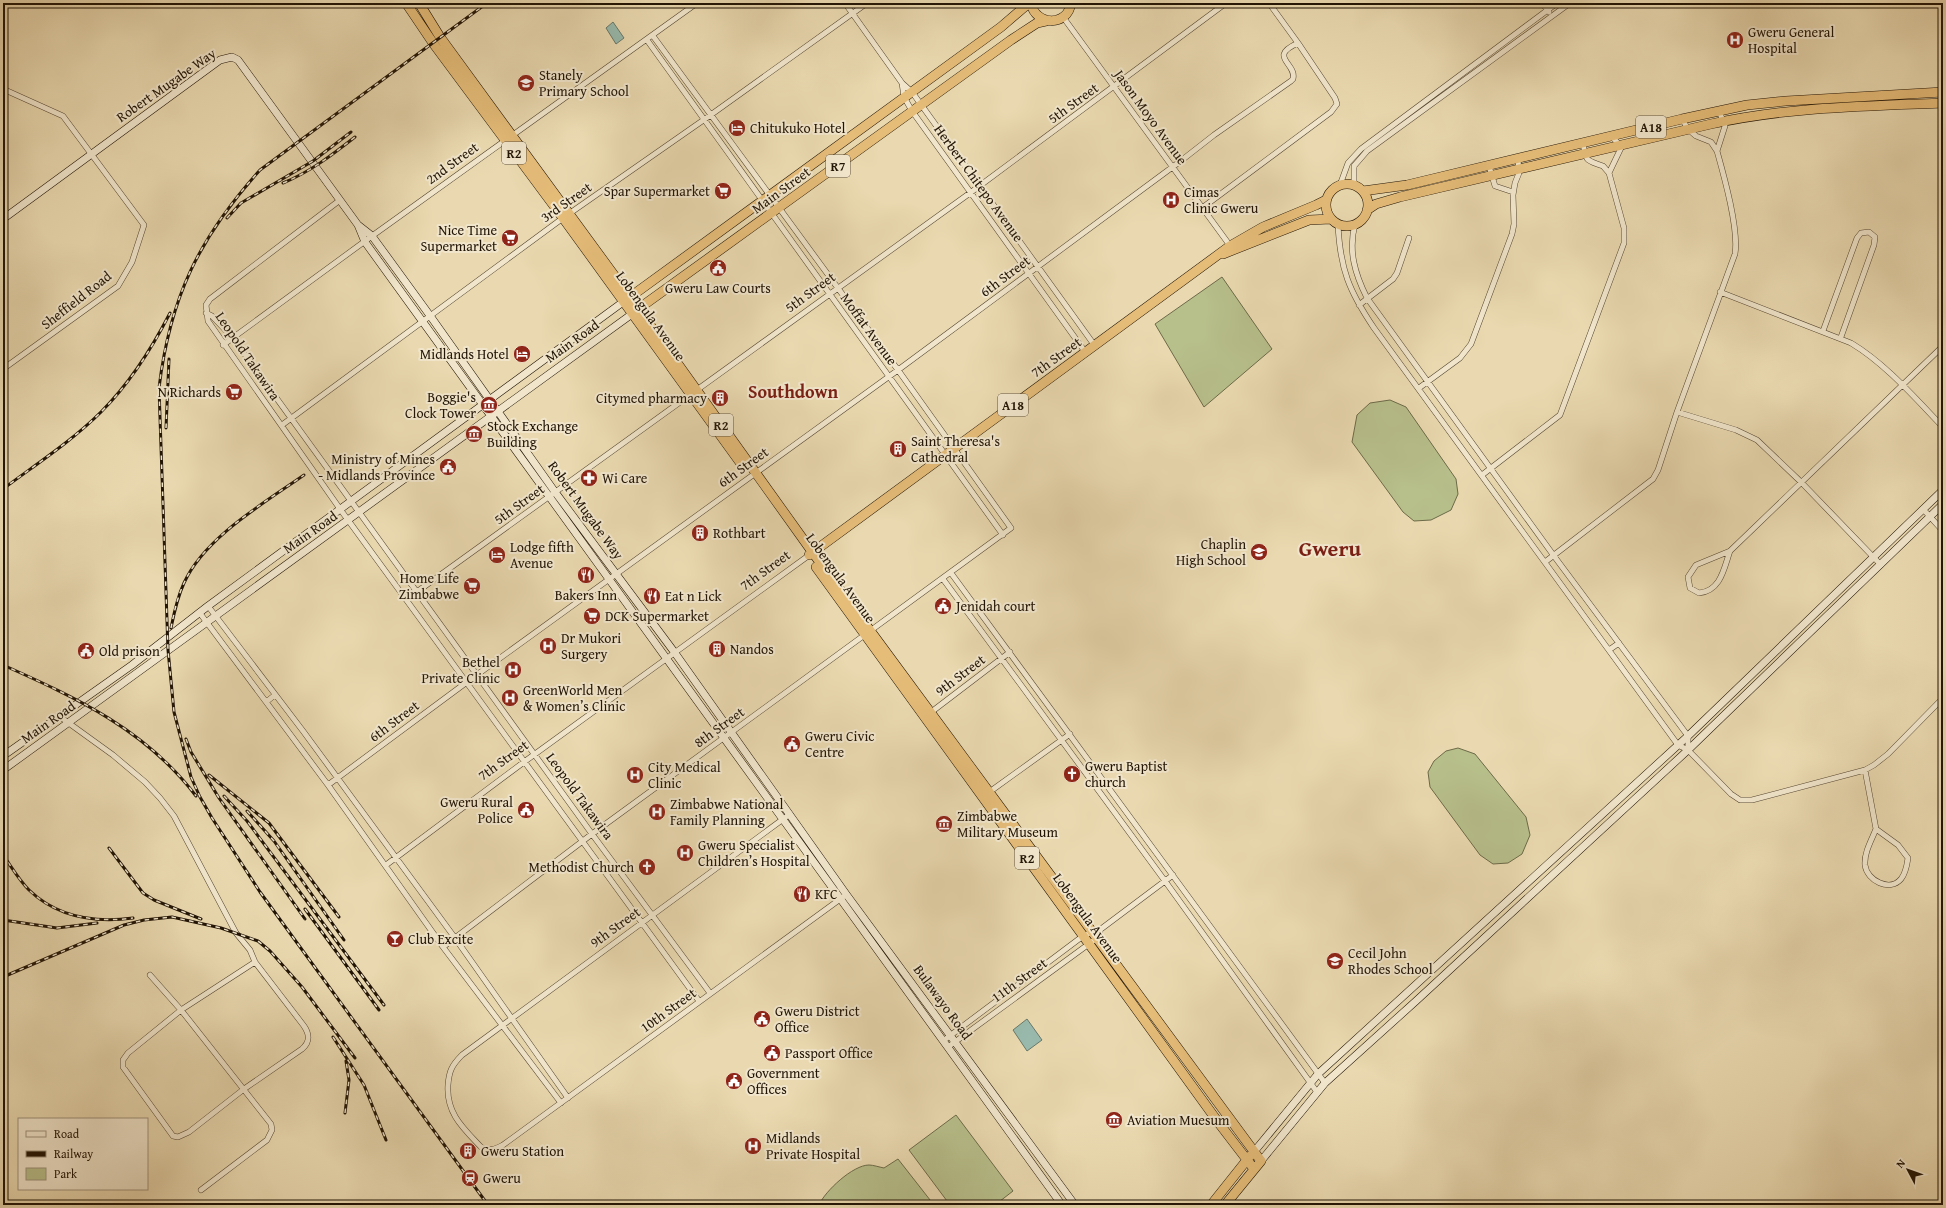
<svg xmlns="http://www.w3.org/2000/svg" width="1946" height="1208" font-family="'Gentium Book Plus',serif">
	<style>
		.green { fill: #b7bf8b; stroke: #6c6a48 }
		.water { fill: #98baad; stroke: #68786a }
		.lines { fill: none; stroke-linecap: round; stroke-linejoin: round }
		.street-casing { stroke: #534530; stroke-width: 6 }
		.secondary-casing { stroke: #211405; stroke-width: 8 }
		.highway-casing { stroke: #211405; stroke-width: 10 }
		.street { stroke: #f1e6cc; stroke-width: 5 }
		.secondary { stroke: #f1e6cc; stroke-width: 7 }
		.highway { stroke: #e5bc78; stroke-width: 9 }
		.rail-casing { stroke: #211405; stroke-width: 3 }
		.rail { stroke: #f1e6cc; stroke-width: 1.5; stroke-dasharray: 4.5; stroke-linecap: butt }
		.labels { text-anchor: middle; dominant-baseline: central; stroke-width: 4; stroke-linejoin: round; paint-order: stroke }
		.shield { fill: #f1e6cc; stroke: #5f5341; stroke-width: 1 }
		.shield-label { font-size: 13px; font-weight: bold; fill: #211405 }
		.poi-label { font-size: 14px; fill: #211405; stroke: #f1e6cc; text-anchor: start }
		.street-label { font-size: 14px; fill: #211405; stroke: #f1e6cc }
		.district-label { font-size: 18px; font-weight: bold; fill: #7a1f14; stroke: #f1e6cc }
		.town-label { font-size: 22px; font-weight: bold; fill: #7a1f14; stroke: #f1e6cc }
	</style>
	<rect width="100%" height="100%" fill="#ead9b0"/>
	<filter id="stains"><feTurbulence type="fractalNoise" baseFrequency=".005" numOctaves="4"/><feColorMatrix values="0 0 0 0 .2 0 0 0 0 .09 0 0 0 0 .02 0 0 0 .5 -.17"/></filter>
	<radialGradient id="worn" r=".72"><stop offset=".6" stop-color="#630" stop-opacity="0"/><stop offset="1" stop-color="#630" stop-opacity=".3"/></radialGradient>
	<path class="green" d="M1222,277L1272,349L1204,407L1155,324Z
		M1390,400L1406,407L1456,479L1458,494L1451,510L1431,520L1414,521L1403,512L1352,442L1357,415L1370,403Z
		M1458,748L1475,754L1526,817L1530,835L1522,854L1508,863L1493,864L1480,855L1430,787L1428,772L1434,761L1446,751Z
		M956,1115L1013,1191L995,1205H950L909,1150Z
		M898,1159L934,1205H819C825,1191 853,1165 869,1165C873,1165 879,1167 884,1168Z"/>
	<path class="water" d="M613,22L624,38L616,44L606,28Z
		M1027,1019L1042,1040L1027,1051L1013,1030Z"/>
	<g class="lines">
		<defs>
			<path id="street" d="M845,3L902,83L912,92L1095,346
				M1542,3L1549,12
				M1063,17L1231,247
				M647,40L1003,535
				M902,83L904,97L912,111L1086,353
				M3,89L63,116L144,225L132,262L118,286L3,369
				M1717,151L1725,126L1719,111
				M1489,166L1495,186L1513,192
				M1609,173L1621,148L1620,145L1611,136
				M1340,185L1348,163L1361,149L1557,3
				M1354,185V166L1367,151L1570,3
				M340,200L210,299L206,305L208,321L340,509L699,1001
				M1202,208L1331,112L1337,104L1335,98L1298,43L1269,3
				M1338,224C1340,269 1349,291 1374,328L1678,745L1688,750L1731,794L1740,800H1752L1865,770L1874,765L1888,754L1943,698
				M1355,224C1348,251 1355,274 1367,298L1554,556L1688,736V750
				M1720,292L1851,343C1886,364 1915,398 1943,427
				M1359,305L1393,279L1397,273L1409,238
				M206,313L212,316L233,338L592,834L710,993
				M1823,331L1857,238L1861,233L1869,232L1875,237L1874,245L1841,337
				M223,345L372,236L697,3
				M1419,388L1460,358L1471,344L1512,234L1514,224L1513,195L1515,183L1519,173L1518,159
				M1677,412L1736,430L1757,440L1801,482L1881,565
				M282,425L563,218L705,119L867,3
				M1482,475L1560,415L1624,243V228L1609,173L1603,166C1587,160 1586,163 1583,143
				M1923,509L1943,531
				M1730,551C1724,568 1721,591 1699,593L1690,588L1688,577L1696,565L1730,551L1943,346
				M1545,562L1653,479L1658,470L1677,412L1735,254C1739,229 1724,176 1717,151L1711,142L1696,136L1688,129L1682,119
				M951,573L1325,1083
				M943,579L1165,881L1317,1092
				M407,599L970,193L1226,3
				M208,606L303,731L455,938L568,1098
				M199,612L328,785L443,947L561,1103
				M1609,650L1619,643
				M266,702L275,695
				M930,713L1010,652
				M59,716L113,755L145,782L160,798L174,816L236,933L250,950L255,962L304,1026C310,1035 310,1042 302,1049L244,1089L189,1132L178,1137L173,1136L123,1067V1060L128,1053L181,1010L255,962
				M1865,770L1876,829L1898,845L1908,858C1907,865 1906,873 1901,879C1890,892 1867,881 1865,865C1864,853 1871,841 1876,829
				M328,785L467,682L898,370L1182,160L1214,135L1291,81L1293,79C1297,63 1267,57 1298,43
				M988,793L1070,734
				M790,814L462,1055C452,1065 449,1071 448,1085C446,1113 463,1128 481,1147C490,1152 495,1149 503,1145L843,897
				M386,865L524,762L808,556
				M443,947L592,834L1011,528L898,370L653,36
				M150,975L181,1010L271,1124L272,1130L267,1140L201,1190
				M943,1041L1083,936L1101,929L1173,875
				M948,1047L1097,938L1101,929"/>
			<path id="secondary" d="M3,219L220,60L232,57L238,60L358,225L365,242L1062,1205
				M358,225L372,236L431,317L555,492L675,653L846,894L1075,1205
				M3,756L132,665L208,606L623,302
				M3,770L632,314
				M1253,1153L1318,1074L1688,736L1943,490
				M1261,1161L1325,1083L1416,1001L1688,750L1943,504"/>
			<path id="highway" d="M406,3L433,43L563,218L742,465
				M419,3L440,37L630,297L813,553L1261,1161L1225,1205
				M1031,3C1035,26 1068,27 1071,3
				M1326 205a21 21 0 1 1 42 0a21 21 0 1 1-42 0Z
				M1363,191L1407,185L1682,119L1747,105L1786,101L1943,92
				M1367,210L1376,204L1400,197L1711,124C1788,107 1865,106 1943,103
				M1223,254L1309,220L1331,219
				M626,300L1001,27L1029,3
				M634,312L1011,40L1037,23L1046,21
				M809,555L1230,246L1263,227L1316,205L1326,200
				M816,567L1218,1122L1254,1169
				M1211,1205L1250,1156"/>
		</defs>
		<use href="#street" class="street-casing"/>
		<use href="#secondary" class="secondary-casing"/>
		<use href="#highway" class="highway-casing"/>
		<use href="#street" class="street"/>
		<use href="#secondary" class="secondary"/>
		<use href="#highway" class="highway"/>
		<defs>
			<path id="rail" d="M487,3L260,170C199,238 170,297 159,388L168,650L174,712L191,777L200,797L212,818L260,892L488,1205
				M283,183C310,172 332,155 355,137
				M227,218L241,203L313,161L351,132
				M166,428L169,359
				M3,489C35,465 72,441 101,412C130,383 151,350 170,313
				M171,628C174,613 177,598 184,583C204,538 264,503 304,475
				M3,665C77,698 146,730 196,796
				M186,739L191,752L219,798L305,919
				M209,775L269,823L339,917
				M224,796L247,821L384,1005
				M247,811L274,841L344,940
				M109,848L143,893L154,900L201,919
				M3,855C11,866 19,880 29,890C57,917 95,923 133,918
				M305,909L379,1010
				M3,920L57,928L97,923
				M3,977L124,925L144,920L172,917L221,928L258,941L270,951L302,987L355,1058
				M333,1037L364,1085L386,1140
				M345,1113L349,1080L346,1061"/>
		</defs>
		<use href="#rail" class="rail-casing"/>
		<use href="#rail" class="rail"/>
	</g>
	<defs>
		<symbol id="hospital-disc" viewBox="-11 -11 22 22"><circle r="9.5" fill="#8f2418" stroke="#f1e6cc"/><path d="M-5-5h3v3.5h4V-5h3V5h-3V1.5h-4V5h-3Z" fill="#fff"/></symbol>
		<symbol id="school-disc" viewBox="-11 -11 22 22"><circle r="9.5" fill="#8f2418" stroke="#f1e6cc"/><path d="M0-5L7-2L0 1L-7-2ZM-4 1L0 2.5L4 1V4Q0 6-4 4Z" fill="#fff"/></symbol>
		<symbol id="hotel-disc" viewBox="-11 -11 22 22"><circle r="9.5" fill="#8f2418" stroke="#f1e6cc"/><path d="M-6-4.5h1.5V1H6V5H4.5V3h-9V5H-6ZM-4 0a1.8 1.8 0 1 1 3.6 0ZM.5 0V-2.5h3Q6-2.5 6 0Z" fill="#fff"/></symbol>
		<symbol id="supermarket-disc" viewBox="-11 -11 22 22"><circle r="9.5" fill="#8f2418" stroke="#f1e6cc"/><path d="M-6-5.5h2.5l.6 2H6L4.5 2H-2.5L-4.4-4H-6ZM-1.5 3.2a1.3 1.3 0 1 0 .1 0ZM3 3.2a1.3 1.3 0 1 0 .1 0Z" fill="#fff"/></symbol>
		<symbol id="civic-disc" viewBox="-11 -11 22 22"><circle r="9.5" fill="#8f2418" stroke="#f1e6cc"/><path d="M-.6-6.5H3V-4.5H.6V-3L4-1V1h2V6H-6V1h2V-1L-.6-3ZM-1.2 2.5V6h2.4V2.5Z" fill="#fff"/></symbol>
		<symbol id="building-disc" viewBox="-11 -11 22 22"><circle r="9.5" fill="#8f2418" stroke="#f1e6cc"/><path d="M-4-6H4V6H1V3H-1V6H-4ZM-2.5-4.3h1.7v1.8h-1.7ZM.8-4.3h1.7v1.8H.8ZM-2.5-1h1.7V.8h-1.7ZM.8-1h1.7V.8H.8Z" fill="#fff"/></symbol>
		<symbol id="museum-disc" viewBox="-11 -11 22 22"><circle r="9.5" fill="#8f2418" stroke="#f1e6cc"/><path d="M0-6L6-3V-2H-6V-3ZM-5-1h2V3h-2ZM-1-1h2V3h-2ZM3-1h2V3H3ZM-6 4H6V6H-6Z" fill="#fff"/></symbol>
		<symbol id="pharmacy-disc" viewBox="-11 -11 22 22"><circle r="9.5" fill="#8f2418" stroke="#f1e6cc"/><path d="M-2-6h4v4h4v4h-4v4h-4v-4h-4v-4h4Z" fill="#fff"/></symbol>
		<symbol id="restaurant-disc" viewBox="-11 -11 22 22"><circle r="9.5" fill="#8f2418" stroke="#f1e6cc"/><path d="M-5-6h1v4h1v-4h1v4h1v-4h1v5L-1.5 .5V6h-2V.5L-5-1ZM5-6V6H3V1.5H1.5Q1.5-4 5-6Z" fill="#fff"/></symbol>
		<symbol id="church-disc" viewBox="-11 -11 22 22"><circle r="9.5" fill="#8f2418" stroke="#f1e6cc"/><path d="M-1.2-6h2.4v3.5h3.3v2.4h-3.3V6h-2.4V-.1h-3.3v-2.4h3.3Z" fill="#fff"/></symbol>
		<symbol id="bar-disc" viewBox="-11 -11 22 22"><circle r="9.5" fill="#8f2418" stroke="#f1e6cc"/><path d="M-6-5H6L.8 .8V4.5H3.5V6h-7V4.5H-.8V.8Z" fill="#fff"/></symbol>
		<symbol id="station-disc" viewBox="-11 -11 22 22"><circle r="9.5" fill="#8f2418" stroke="#f1e6cc"/><path d="M-3-6H3Q5-6 5-4V2Q5 4 3 4L4.5 6H3L1.5 4h-3L-3 6H-4.5L-3 4Q-5 4-5 2V-4Q-5-6-3-6ZM-3.5-4v3h7v-3ZM-3.5 1v1.5H-2V1ZM2 1v1.5H3.5V1Z" fill="#fff"/></symbol>
	</defs>
	<g fill-rule="evenodd">
		<use href="#hospital-disc" x="1725" y="30" width="20" height="20"/>
		<use href="#school-disc" x="516" y="73" width="20" height="20"/>
		<use href="#hotel-disc" x="727" y="118" width="20" height="20"/>
		<use href="#supermarket-disc" x="713" y="181" width="20" height="20"/>
		<use href="#hospital-disc" x="1161" y="190" width="20" height="20"/>
		<use href="#supermarket-disc" x="500" y="228" width="20" height="20"/>
		<use href="#civic-disc" x="708" y="258" width="20" height="20"/>
		<use href="#hotel-disc" x="512" y="344" width="20" height="20"/>
		<use href="#supermarket-disc" x="224" y="382" width="20" height="20"/>
		<use href="#building-disc" x="710" y="388" width="20" height="20"/>
		<use href="#museum-disc" x="479" y="395" width="20" height="20"/>
		<use href="#museum-disc" x="464" y="424" width="20" height="20"/>
		<use href="#building-disc" x="888" y="439" width="20" height="20"/>
		<use href="#civic-disc" x="438" y="457" width="20" height="20"/>
		<use href="#pharmacy-disc" x="579" y="468" width="20" height="20"/>
		<use href="#building-disc" x="690" y="523" width="20" height="20"/>
		<use href="#school-disc" x="1249" y="542" width="20" height="20"/>
		<use href="#hotel-disc" x="487" y="545" width="20" height="20"/>
		<use href="#restaurant-disc" x="576" y="565" width="20" height="20"/>
		<use href="#supermarket-disc" x="462" y="576" width="20" height="20"/>
		<use href="#restaurant-disc" x="642" y="586" width="20" height="20"/>
		<use href="#civic-disc" x="933" y="596" width="20" height="20"/>
		<use href="#supermarket-disc" x="582" y="606" width="20" height="20"/>
		<use href="#hospital-disc" x="538" y="636" width="20" height="20"/>
		<use href="#building-disc" x="707" y="639" width="20" height="20"/>
		<use href="#civic-disc" x="76" y="641" width="20" height="20"/>
		<use href="#hospital-disc" x="503" y="660" width="20" height="20"/>
		<use href="#hospital-disc" x="500" y="688" width="20" height="20"/>
		<use href="#civic-disc" x="782" y="734" width="20" height="20"/>
		<use href="#church-disc" x="1062" y="764" width="20" height="20"/>
		<use href="#hospital-disc" x="625" y="765" width="20" height="20"/>
		<use href="#civic-disc" x="516" y="800" width="20" height="20"/>
		<use href="#hospital-disc" x="647" y="802" width="20" height="20"/>
		<use href="#museum-disc" x="934" y="814" width="20" height="20"/>
		<use href="#hospital-disc" x="675" y="843" width="20" height="20"/>
		<use href="#church-disc" x="637" y="857" width="20" height="20"/>
		<use href="#restaurant-disc" x="792" y="884" width="20" height="20"/>
		<use href="#bar-disc" x="385" y="929" width="20" height="20"/>
		<use href="#school-disc" x="1325" y="951" width="20" height="20"/>
		<use href="#civic-disc" x="752" y="1009" width="20" height="20"/>
		<use href="#civic-disc" x="762" y="1043" width="20" height="20"/>
		<use href="#civic-disc" x="724" y="1071" width="20" height="20"/>
		<use href="#museum-disc" x="1104" y="1110" width="20" height="20"/>
		<use href="#hospital-disc" x="743" y="1136" width="20" height="20"/>
		<use href="#building-disc" x="458" y="1141" width="20" height="20"/>
		<use href="#station-disc" x="460" y="1168" width="20" height="20"/>
	</g>
	<g class="labels">
		<g class="shield">
			<rect x="1636" y="116" width="30" height="22" rx="3"/>
			<rect x="502" y="142" width="24" height="22" rx="3"/>
			<rect x="826" y="155" width="24" height="22" rx="3"/>
			<rect x="998" y="394" width="30" height="22" rx="3"/>
			<rect x="709" y="414" width="24" height="22" rx="3"/>
			<rect x="1015" y="847" width="24" height="22" rx="3"/>
		</g>
		<g class="shield-label">
			<text x="1651" y="127">A18</text>
			<text x="514" y="153">R2</text>
			<text x="838" y="166">R7</text>
			<text x="1013" y="405">A18</text>
			<text x="721" y="425">R2</text>
			<text x="1027" y="858">R2</text>
		</g>
		<g class="poi-label">
			<text x="1748" y="32">Gweru General<tspan x="1748" dy="16">Hospital</tspan></text>
			<text x="539" y="75">Stanely<tspan x="539" dy="16">Primary School</tspan></text>
			<text x="750" y="128">Chitukuko Hotel</text>
			<text x="710" y="191" text-anchor="end">Spar Supermarket</text>
			<text x="1184" y="192">Cimas<tspan x="1184" dy="16">Clinic Gweru</tspan></text>
			<text x="497" y="230" text-anchor="end">Nice Time<tspan x="497" dy="16">Supermarket</tspan></text>
			<text x="718" y="288" text-anchor="middle">Gweru Law Courts</text>
			<text x="509" y="354" text-anchor="end">Midlands Hotel</text>
			<text x="221" y="392" text-anchor="end">N Richards</text>
			<text x="476" y="397" text-anchor="end">Boggie's<tspan x="476" dy="16">Clock Tower</tspan></text>
			<text x="707" y="398" text-anchor="end">Citymed pharmacy</text>
			<text x="487" y="426">Stock Exchange<tspan x="487" dy="16">Building</tspan></text>
			<text x="911" y="441">Saint Theresa's<tspan x="911" dy="16">Cathedral</tspan></text>
			<text x="435" y="459" text-anchor="end">Ministry of Mines<tspan x="435" dy="16">- Midlands Province</tspan></text>
			<text x="602" y="478">Wi Care</text>
			<text x="713" y="533">Rothbart</text>
			<text x="1246" y="544" text-anchor="end">Chaplin<tspan x="1246" dy="16">High School</tspan></text>
			<text x="510" y="547">Lodge fifth<tspan x="510" dy="16">Avenue</tspan></text>
			<text x="459" y="578" text-anchor="end">Home Life<tspan x="459" dy="16">Zimbabwe</tspan></text>
			<text x="586" y="595" text-anchor="middle">Bakers Inn</text>
			<text x="665" y="596">Eat n Lick</text>
			<text x="956" y="606">Jenidah court</text>
			<text x="605" y="616">DCK Supermarket</text>
			<text x="561" y="638">Dr Mukori<tspan x="561" dy="16">Surgery</tspan></text>
			<text x="730" y="649">Nandos</text>
			<text x="99" y="651">Old prison</text>
			<text x="500" y="662" text-anchor="end">Bethel<tspan x="500" dy="16">Private Clinic</tspan></text>
			<text x="523" y="690">GreenWorld Men<tspan x="523" dy="16">&amp; Women’s Clinic</tspan></text>
			<text x="805" y="736">Gweru Civic<tspan x="805" dy="16">Centre</tspan></text>
			<text x="1085" y="766">Gweru Baptist<tspan x="1085" dy="16">church</tspan></text>
			<text x="648" y="767">City Medical<tspan x="648" dy="16">Clinic</tspan></text>
			<text x="513" y="802" text-anchor="end">Gweru Rural<tspan x="513" dy="16">Police</tspan></text>
			<text x="670" y="804">Zimbabwe National<tspan x="670" dy="16">Family Planning</tspan></text>
			<text x="957" y="816">Zimbabwe<tspan x="957" dy="16">Military Museum</tspan></text>
			<text x="698" y="845">Gweru Specialist<tspan x="698" dy="16">Children’s Hospital</tspan></text>
			<text x="634" y="867" text-anchor="end">Methodist Church</text>
			<text x="815" y="894">KFC</text>
			<text x="408" y="939">Club Excite</text>
			<text x="1348" y="953">Cecil John<tspan x="1348" dy="16">Rhodes School</tspan></text>
			<text x="775" y="1011">Gweru District<tspan x="775" dy="16">Office</tspan></text>
			<text x="785" y="1053">Passport Office</text>
			<text x="747" y="1073">Government<tspan x="747" dy="16">Offices</tspan></text>
			<text x="1127" y="1120">Aviation Muesum</text>
			<text x="766" y="1138">Midlands<tspan x="766" dy="16">Private Hospital</tspan></text>
			<text x="481" y="1151">Gweru Station</text>
			<text x="483" y="1178">Gweru</text>
		</g>
		<g class="street-label">
			<text transform="translate(166 85) rotate(-35)">Robert Mugabe Way</text>
			<text transform="translate(1073 103) rotate(-36)">5th Street</text>
			<text transform="translate(1151 117) rotate(54)">Jason Moyo Avenue</text>
			<text transform="translate(452 163) rotate(-36)">2nd Street</text>
			<text transform="translate(979 183) rotate(54)">Herbert Chitepo Avenue</text>
			<text transform="translate(781 190) rotate(-36)">Main Street</text>
			<text transform="translate(566 202) rotate(-35)">3rd Street</text>
			<text transform="translate(1005 276) rotate(-37)">6th Street</text>
			<text transform="translate(810 292) rotate(-36)">5th Street</text>
			<text transform="translate(76 300) rotate(-38)">Sheffield Road</text>
			<text transform="translate(651 316) rotate(54)">Lobengula Avenue</text>
			<text transform="translate(869 329) rotate(54)">Moffat Avenue</text>
			<text transform="translate(572 341) rotate(-36)">Main Road</text>
			<text transform="translate(248 356) rotate(56)">Leopold Takawira</text>
			<text transform="translate(1056 357) rotate(-36)">7th Street</text>
			<text transform="translate(743 467) rotate(-36)">6th Street</text>
			<text transform="translate(519 504) rotate(-36)">5th Street</text>
			<text transform="translate(586 510) rotate(54)">Robert Mugabe Way</text>
			<text transform="translate(310 532) rotate(-35)">Main Road</text>
			<text transform="translate(765 570) rotate(-36)">7th Street</text>
			<text transform="translate(841 578) rotate(54)">Lobengula Avenue</text>
			<text transform="translate(960 675) rotate(-37)">9th Street</text>
			<text transform="translate(394 721) rotate(-37)">6th Street</text>
			<text transform="translate(48 722) rotate(-35)">Main Road</text>
			<text transform="translate(719 727) rotate(-36)">8th Street</text>
			<text transform="translate(503 760) rotate(-36)">7th Street</text>
			<text transform="translate(580 796) rotate(54)">Leopold Takawira</text>
			<text transform="translate(1088 918) rotate(54)">Lobengula Avenue</text>
			<text transform="translate(615 927) rotate(-36)">9th Street</text>
			<text transform="translate(1019 980) rotate(-36)">11th Street</text>
			<text transform="translate(943 1002) rotate(54)">Bulawayo Road</text>
			<text transform="translate(668 1010) rotate(-36)">10th Street</text>
		</g>
		<g class="district-label">
			<text x="793" y="391">Southdown</text>
		</g>
		<g class="town-label">
			<text x="1330" y="548">Gweru</text>
		</g>
	</g>
	<rect width="1946" height="1208" fill="none" stroke="#ead9b0" stroke-width="16"/>
	<rect x="4" y="4" width="1938" height="1200" fill="none" stroke="#211405" stroke-width="2"/>
	<rect x="8" y="8" width="1930" height="1192" fill="none" stroke="#211405"/>
	<rect x="18" y="1118" width="130" height="72" fill="#f1e6cc" stroke="#9e927c"/>
	<rect x="26" y="1131" width="20" height="6" fill="#f1e6cc" stroke="#9e927c"/>
	<text x="54" y="1138" font-size="12" fill="#211405">Road</text>
	<rect x="26" y="1151" width="20" height="6" fill="#211405" stroke="#9e927c"/>
	<text x="54" y="1158" font-size="12" fill="#211405">Railway</text>
	<rect x="26" y="1168" width="20" height="12" fill="#b7bf8b" stroke="#9e927c"/>
	<text x="54" y="1178" font-size="12" fill="#211405">Park</text>
	<g transform="translate(1908 1170) rotate(311)" stroke="#f1e6cc" stroke-width="3" paint-order="stroke">
	<path d="M0-3L7 15L0 10L-7 15Z" fill="#211405"/>
	<text y="-6" font-size="11" font-weight="bold" text-anchor="middle" fill="#211405">N</text>
	</g>
	<rect width="100%" height="100%" filter="url(#stains)"/>
	<rect width="100%" height="100%" fill="url(#worn)"/>
</svg>
